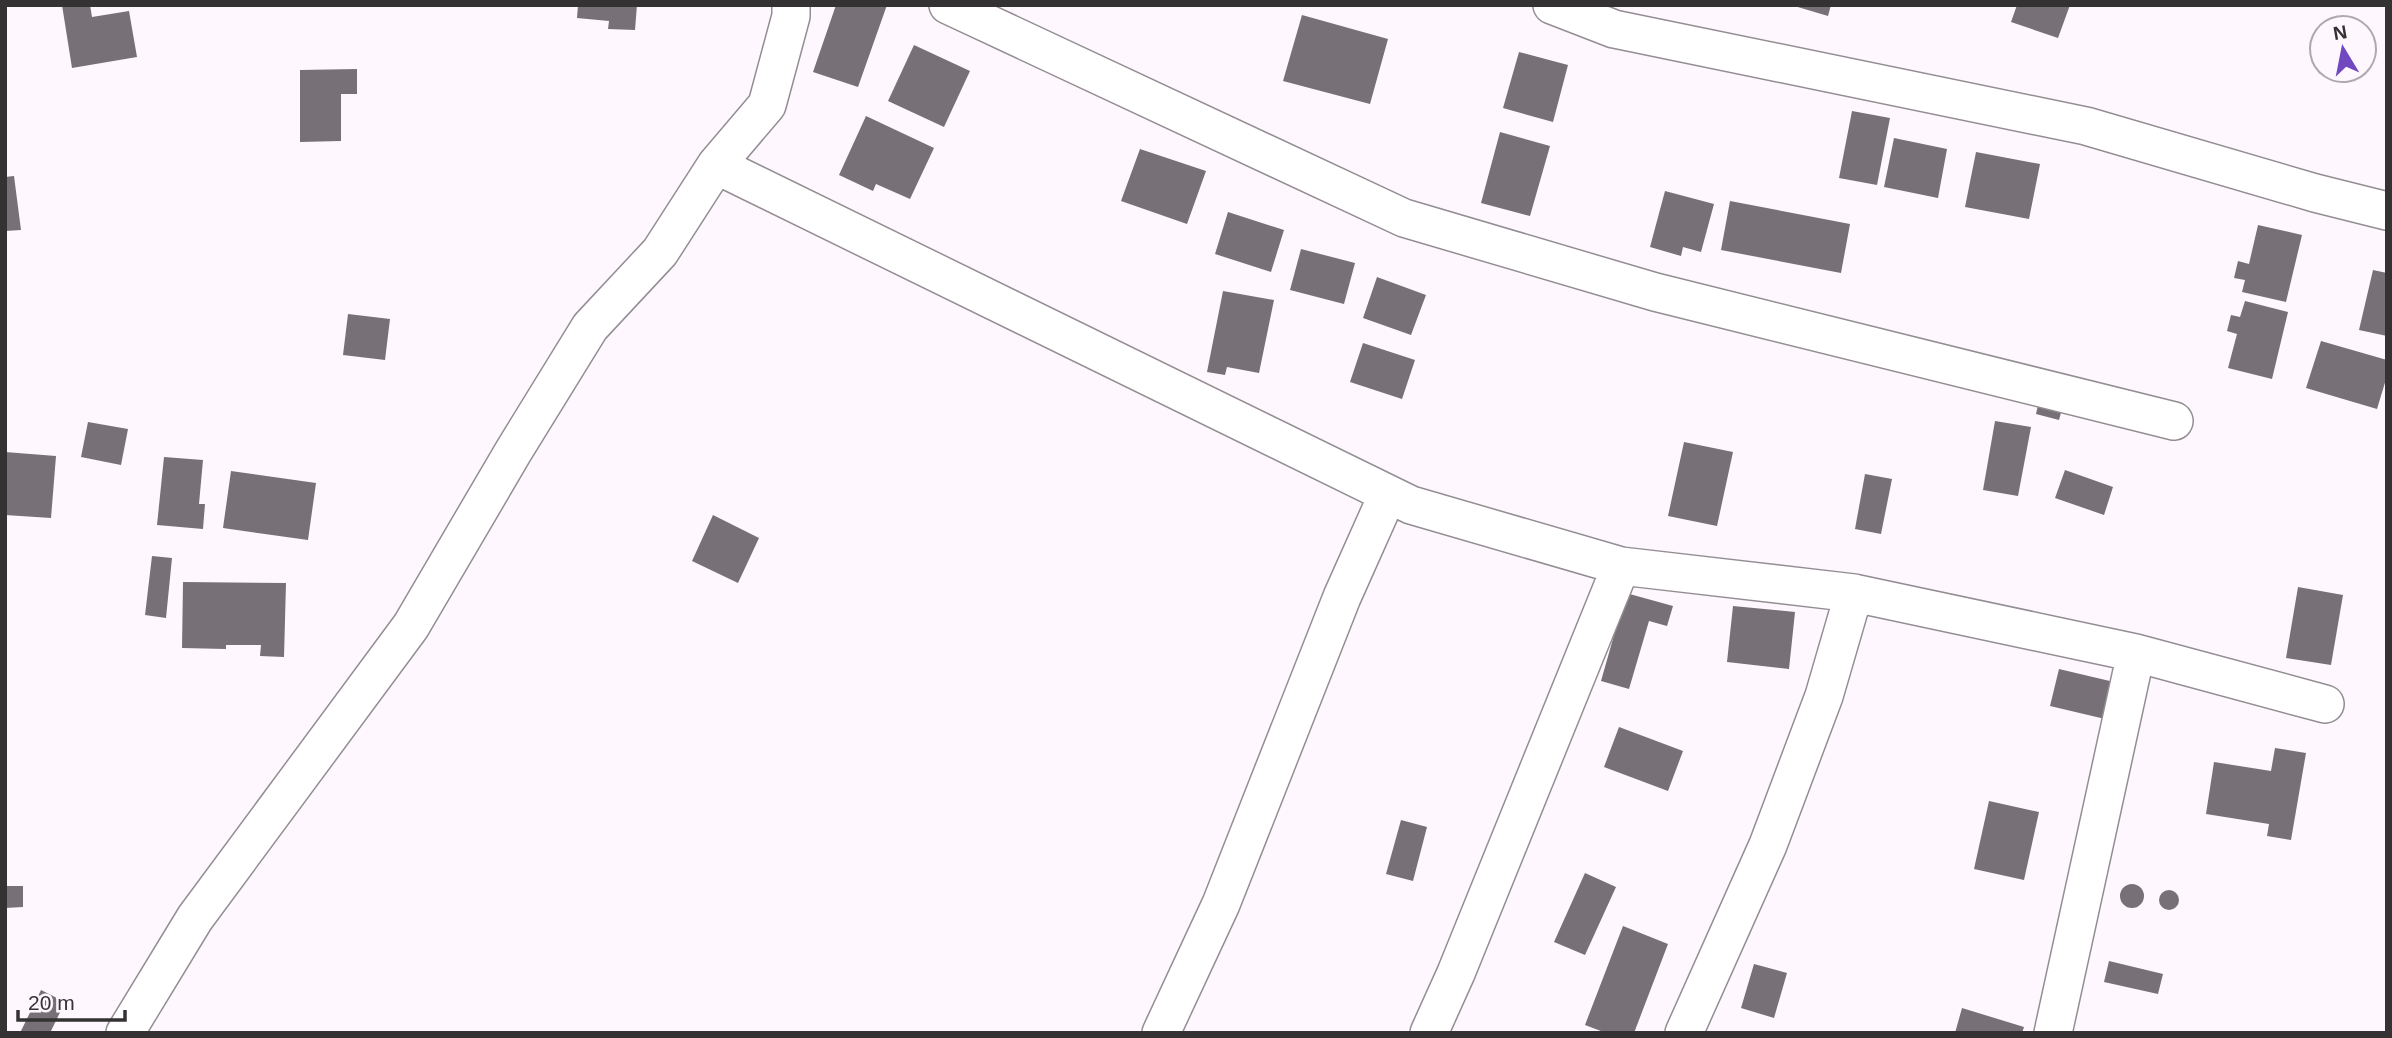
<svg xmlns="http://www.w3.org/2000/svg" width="2392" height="1038" font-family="Arial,sans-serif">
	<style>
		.building { fill: #777076 }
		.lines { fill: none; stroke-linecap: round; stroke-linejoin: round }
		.minor-casing { stroke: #948d93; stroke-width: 40 }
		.minor { stroke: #fff; stroke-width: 37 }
	</style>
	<rect width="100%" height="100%" fill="#fef8fe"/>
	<path class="building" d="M62,5H90L92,17L129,11L137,57L72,68Z
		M578,5H637L635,30L608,29L609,21L577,18Z
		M836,5H887L858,87L813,72Z
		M1791,5H1831L1828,16Z
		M2017,5H2070L2058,38L2011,22Z
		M1302,15L1388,39L1370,104L1283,81Z
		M914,45L970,71L944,127L888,101Z
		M1519,52L1568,65L1553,122L1503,108Z
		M357,69V94H341V141L300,142V70Z
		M1852,111L1890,118L1877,185L1839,178Z
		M866,116L934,148L910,199L876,184L873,191L839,175Z
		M1500,132L1550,146L1530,216L1481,203Z
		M1894,138L1947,149L1938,198L1884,187Z
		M1140,149L1206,171L1187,224L1121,201Z
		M1976,152L2040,164L2029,219L1965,207Z
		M14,176L21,230L5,231V177Z
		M1665,191L1714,204L1701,252L1683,247L1681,256L1650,247Z
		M1730,201L1850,224L1841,273L1721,250Z
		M1228,212L1284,230L1271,272L1215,254Z
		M2258,225L2302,235L2286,302L2242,292L2245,280L2234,278L2238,261L2249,264Z
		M1301,249L1355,263L1344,304L1290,290Z
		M2373,270L2387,273V336L2359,330Z
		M1377,277L1426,295L1411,335L1363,318Z
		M1223,291L1274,300L1259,373L1227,367L1225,375L1207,372Z
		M2245,301L2288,312L2272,379L2228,368L2237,334L2227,331L2231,315L2240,317Z
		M348,314L390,319L385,360L343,355Z
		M2321,341L2387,360V376L2377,409L2306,388Z
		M1363,343L1415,360L1402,399L1350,382Z
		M2041,392L2065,398L2059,420L2036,414Z
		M1995,421L2031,427L2018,496L1983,490Z
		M88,422L128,429L121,465L81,457Z
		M1684,442L1733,452L1717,526L1668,516Z
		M5,452L56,456L51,518L5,515Z
		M164,457L203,460L199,504H205L203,529L157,525Z
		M2065,470L2113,487L2104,515L2055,498Z
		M231,471L316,483L308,540L223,528Z
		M1865,474L1892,479L1881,534L1855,529Z
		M713,515L759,538L738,583L692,561Z
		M152,556L172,558L166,618L145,615Z
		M183,582L286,583L284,657L260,656L261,645H226V649L182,648Z
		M2298,587L2343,595L2331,665L2286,658Z
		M1626,593L1673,606L1667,626L1649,621L1629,689L1601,681Z
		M1733,606L1795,612L1789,669L1727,662Z
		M2059,669L2114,682L2105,719L2050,706Z
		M1619,727L1683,751L1668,791L1604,767Z
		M2275,748L2306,753L2291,840L2267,836L2269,824L2206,814L2214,762L2271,771Z
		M1989,801L2039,812L2024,880L1974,869Z
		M1401,820L1427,827L1413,881L1386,874Z
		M1585,873L1616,887L1585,955L1554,942Z
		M2120 896a12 12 0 1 1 24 0a12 12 0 1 1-24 0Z
		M5,886H23V907L5,908Z
		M2159 900a10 10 0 1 1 20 0a10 10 0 1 1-20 0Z
		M1623,926L1668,944L1634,1033H1606L1585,1025Z
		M2109,961L2163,974L2158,994L2104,982Z
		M1754,964L1787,973L1774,1018L1741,1008Z
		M41,990L65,1002L50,1033H20Z
		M1962,1008L2024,1027L2022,1033H1955Z"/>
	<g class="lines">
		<defs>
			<path id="minor" d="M948,5L1404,218L1655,292L2174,421
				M1552,5L1614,29L2086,126L2315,193L2387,211
				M716,165L1411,505L1621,566L1854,593L1824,696L1768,845L1684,1033
				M1854,593L2136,653L2325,704
				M125,1033L195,918L411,626L513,452L590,327L660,252L716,165L767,105L791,16V5
				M1161,1033L1221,904L1342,597L1388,494
				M1429,1033L1456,973L1621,566
				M2053,1033L2136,653"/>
		</defs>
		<use href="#minor" class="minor-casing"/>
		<use href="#minor" class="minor"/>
	</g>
	<rect width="2392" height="1038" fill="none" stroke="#353234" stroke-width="14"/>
	<g transform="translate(2343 49) rotate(350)"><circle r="33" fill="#fef8fe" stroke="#aea9ad" stroke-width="2"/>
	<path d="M0-5L12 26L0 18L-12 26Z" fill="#7248c0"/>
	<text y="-10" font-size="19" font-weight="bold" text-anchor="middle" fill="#353234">N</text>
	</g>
	<path d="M18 1010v10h107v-10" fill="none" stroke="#353234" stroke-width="3.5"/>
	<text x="28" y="1010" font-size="21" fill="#353234" stroke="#fef8fe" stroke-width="5" paint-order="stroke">20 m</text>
</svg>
